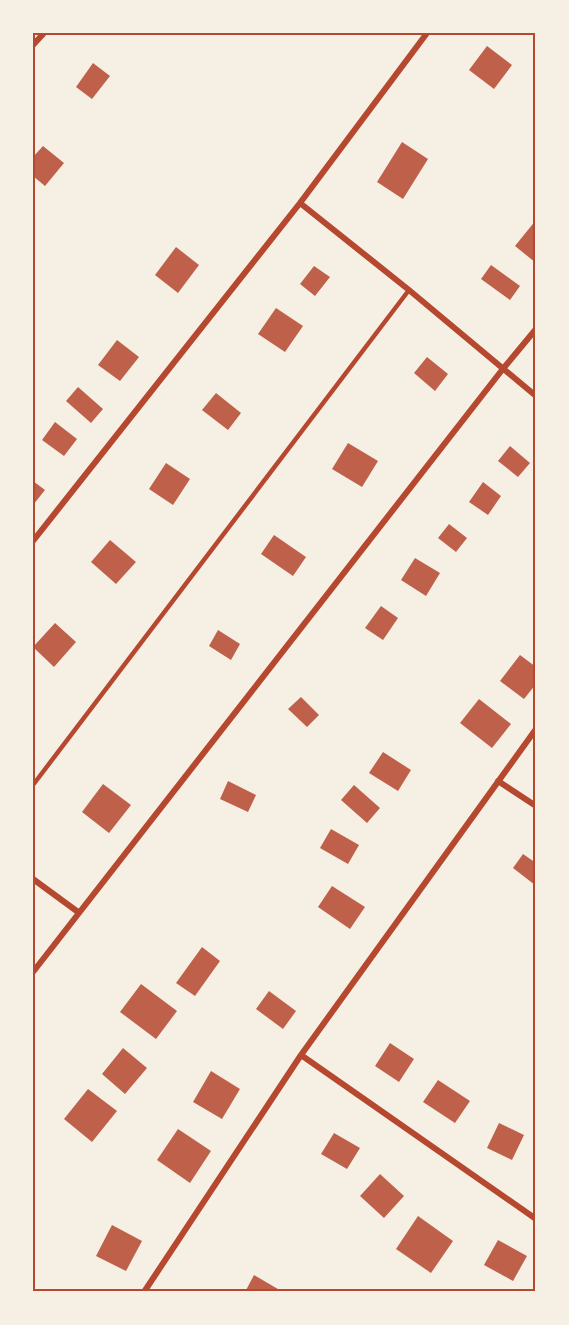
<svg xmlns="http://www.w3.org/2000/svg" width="569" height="1325" font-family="Mulish,sans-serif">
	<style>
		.building { fill: #bf614a }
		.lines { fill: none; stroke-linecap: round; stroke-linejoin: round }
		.service { stroke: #b5482f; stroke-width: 4.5 }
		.minor { stroke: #b5482f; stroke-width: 6 }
		.neatline { fill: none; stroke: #b5482f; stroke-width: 2 }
	</style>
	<rect width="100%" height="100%" fill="#f6efe4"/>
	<path class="building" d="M487,46L512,65L494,89L469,70Z
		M93,63L110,76L92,99L76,87Z
		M402,142L428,159L403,199L377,182Z
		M43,146L64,163L45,186L33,176V157Z
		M536,220V263L515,246Z
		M176,247L199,265L178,293L155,275Z
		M491,265L520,286L510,300L481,279Z
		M314,266L330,277L315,296L300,284Z
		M276,308L303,326L285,352L258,334Z
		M117,340L139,357L120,381L98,365Z
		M427,357L448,374L435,391L414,373Z
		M78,387L103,409L91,423L66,401Z
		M216,393L241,413L228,430L202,410Z
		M55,422L77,439L64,456L42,440Z
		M348,443L378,461L362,487L332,469Z
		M510,446L530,463L518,477L498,461Z
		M166,463L190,479L173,505L149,489Z
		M33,481L45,490L33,505Z
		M483,482L501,496L488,515L469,502Z
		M449,524L467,538L456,552L438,538Z
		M274,535L306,557L293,576L261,554Z
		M110,540L136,562L116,584L91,562Z
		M415,558L440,573L426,596L401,580Z
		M381,606L398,618L383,640L365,628Z
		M55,623L76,642L54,667L33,647Z
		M218,630L240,644L231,660L209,646Z
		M520,655L536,667V684L524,699L500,681Z
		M301,697L319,715L307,727L288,709Z
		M479,699L511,724L492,748L460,723Z
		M383,752L411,770L398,791L369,773Z
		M228,781L256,795L248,812L220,799Z
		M103,784L131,805L109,833L82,812Z
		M354,785L380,808L367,823L341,800Z
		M331,829L359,845L348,864L320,848Z
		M523,854L536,863L535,885L513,868Z
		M332,886L365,907L350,929L318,907Z
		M202,947L220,961L195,996L176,983Z
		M141,984L177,1011L156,1039L120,1012Z
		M269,991L296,1011L283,1029L256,1009Z
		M390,1043L414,1059L399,1082L375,1066Z
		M123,1048L147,1068L125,1094L102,1074Z
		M211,1071L240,1089L222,1119L193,1102Z
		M438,1080L470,1101L455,1123L423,1102Z
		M88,1089L117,1111L92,1142L64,1119Z
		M499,1123L524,1135L512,1160L487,1148Z
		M178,1129L211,1151L190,1183L157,1160Z
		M334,1133L360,1148L347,1169L321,1154Z
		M380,1174L404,1196L384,1218L360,1196Z
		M418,1216L453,1241L431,1273L396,1249Z
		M112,1225L142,1241L126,1271L96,1256Z
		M498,1240L527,1256L513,1281L484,1265Z
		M254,1275L283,1292H245Z"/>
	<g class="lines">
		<path class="service" d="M33,785L409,290"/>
		<path class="minor" d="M33,45L44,33
			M300,203L409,290L536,396
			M33,541L300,203L427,33
			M498,781L536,806
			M33,879L78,912
			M33,972L502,370L536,329
			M301,1055L536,1219
			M144,1292L301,1055L536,729"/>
	</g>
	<rect width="569" height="1325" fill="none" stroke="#f6efe4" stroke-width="69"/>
	<rect x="34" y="34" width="500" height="1256" class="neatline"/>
</svg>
